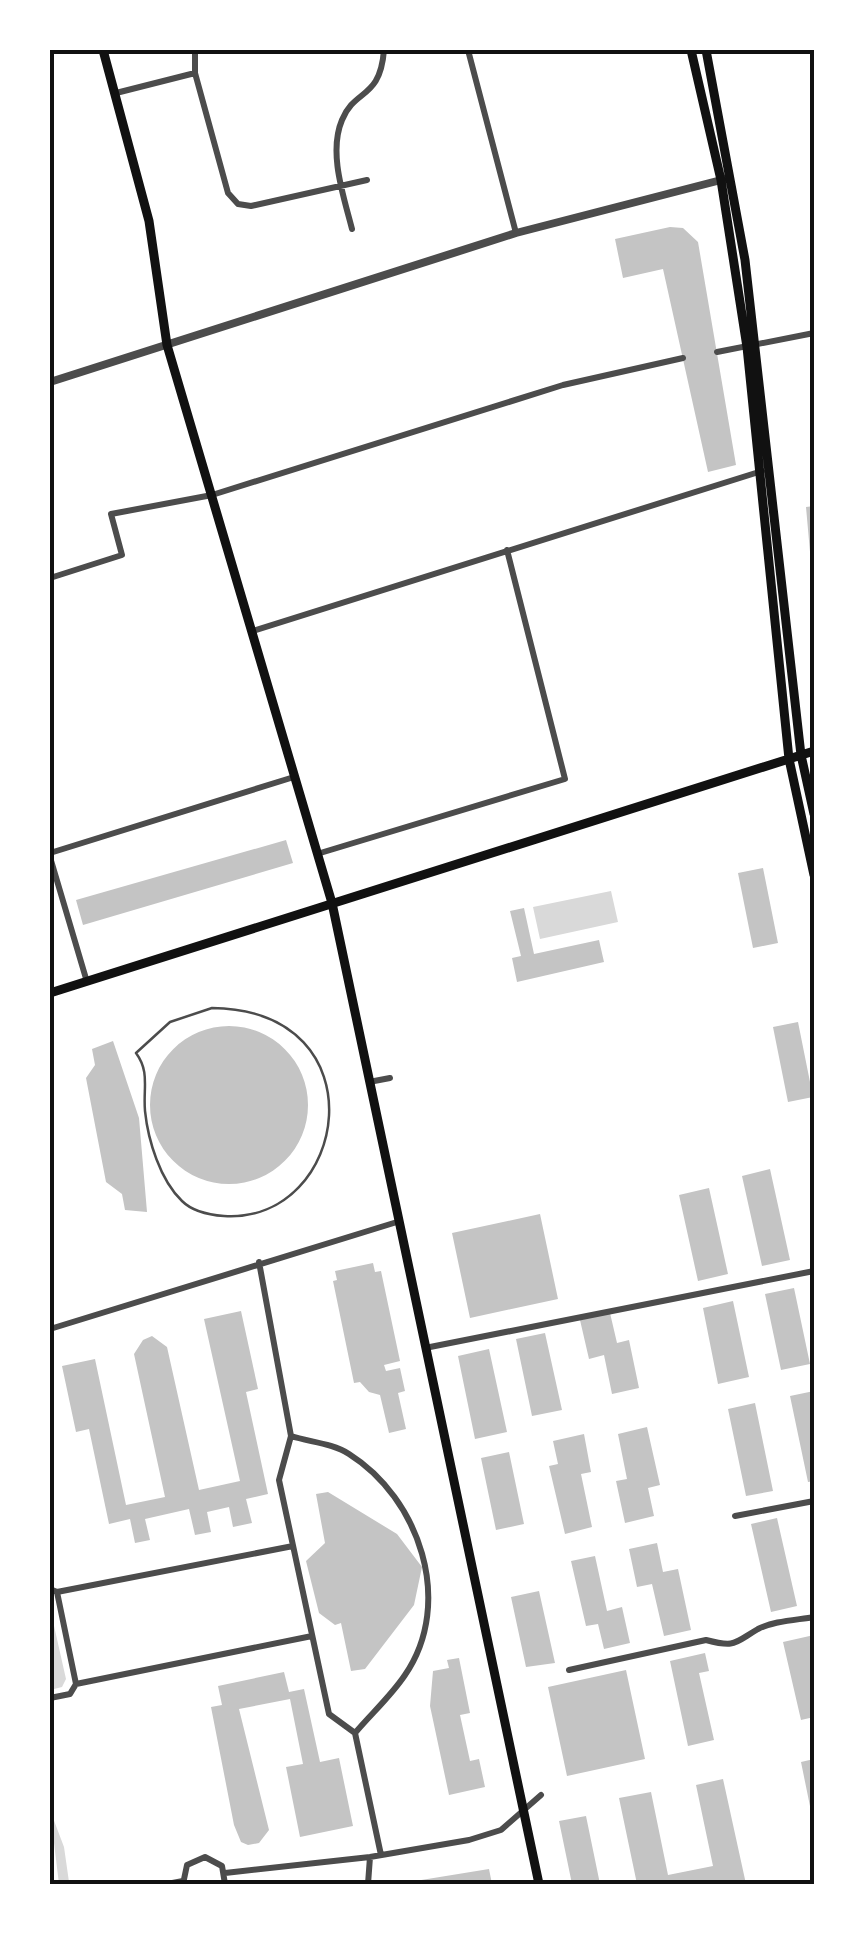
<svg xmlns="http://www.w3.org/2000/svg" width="864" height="1934" font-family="'DejaVu Sans',sans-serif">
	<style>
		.water { fill: #d9d9d9 }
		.building { fill: #c4c4c4 }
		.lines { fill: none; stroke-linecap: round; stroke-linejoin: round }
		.service { stroke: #4c4c4c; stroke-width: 2.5 }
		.minor { stroke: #4c4c4c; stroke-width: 6 }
		.tertiary { stroke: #4c4c4c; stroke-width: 8 }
		.secondary { stroke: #111; stroke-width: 9 }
		.neatline { fill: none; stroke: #111; stroke-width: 4 }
	</style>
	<rect width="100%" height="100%" fill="#fff"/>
	<path class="water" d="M611,891L618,922L540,939L533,907Z
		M50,1608L66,1679L62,1687L50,1690Z
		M50,1810L64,1847L69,1882L59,1884Z"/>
	<path class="building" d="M670,227L683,228L698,242L736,465L708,472L663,269L623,278L615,239Z
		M814,506V563H811L806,507Z
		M286,840L293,863L83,925L76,900Z
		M763,868L778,943L753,948L738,873Z
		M524,908L534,954L599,940L604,962L517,982L512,958L521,956L510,911Z
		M798,1022L813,1097L788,1102L773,1027Z
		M150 1105a79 79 0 1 1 158 0a79 79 0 1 1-158 0Z
		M113,1041L139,1118L147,1212L125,1210L122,1194L106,1182L86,1078L95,1065L92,1049Z
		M770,1169L790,1260L762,1266L742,1176Z
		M709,1188L728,1274L698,1281L679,1195Z
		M540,1214L558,1299L470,1318L452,1233Z
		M373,1263L375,1272L381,1271L400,1361L384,1365L386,1371L400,1368L405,1391L398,1393L406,1429L389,1433L380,1395L369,1392L360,1382L354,1383L333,1281L337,1280L335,1271Z
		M794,1288L810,1364L781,1370L765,1294Z
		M733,1301L749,1377L718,1384L703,1308Z
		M241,1311L258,1389L246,1392L268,1494L246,1499L252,1523L233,1527L229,1507L207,1512L211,1532L195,1535L189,1509L145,1519L150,1540L135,1543L130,1519L109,1524L89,1429L76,1432L62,1366L95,1359L126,1505L165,1497L134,1354L143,1340L152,1336L167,1347L199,1490L240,1481L204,1319Z
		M610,1313L617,1343L629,1340L639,1388L612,1394L604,1355L589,1359L580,1320Z
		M545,1333L562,1410L532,1416L516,1339Z
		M489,1349L507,1432L475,1439L458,1356Z
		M814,1391V1481L808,1482L790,1396Z
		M755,1403L773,1491L746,1496L728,1409Z
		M647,1427L660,1485L648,1488L654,1516L625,1523L616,1481L627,1479L618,1434Z
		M584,1434L591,1472L581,1474L592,1527L565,1534L549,1466L558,1464L553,1441Z
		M509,1452L524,1524L496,1530L481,1458Z
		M328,1492L397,1534L422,1567L414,1605L365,1669L351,1671L341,1623L335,1625L319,1613L306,1561L325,1543L316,1494Z
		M777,1518L797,1606L771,1612L751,1524Z
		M657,1543L663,1572L678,1569L691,1630L664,1636L652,1584L637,1587L629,1549Z
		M595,1556L607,1611L622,1607L630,1643L604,1649L598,1624L586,1626L571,1561Z
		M539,1591L555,1663L526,1667L511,1597Z
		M814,1635V1717L801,1720L783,1642Z
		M705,1653L709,1671L699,1673L714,1740L688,1746L670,1661Z
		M459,1658L470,1713L460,1715L470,1761L479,1759L485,1787L449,1795L430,1706L433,1671L449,1668L447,1660Z
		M626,1670L645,1759L567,1776L548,1687Z
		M284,1672L289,1692L304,1689L320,1762L339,1758L353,1826L300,1837L286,1767L303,1764L290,1699L239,1709L269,1830L259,1843L248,1845L241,1842L234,1825L211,1707L222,1705L218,1686Z
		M814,1759V1816H812L801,1762Z
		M723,1779L746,1884H637L619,1798L651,1792L668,1875L713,1866L696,1785Z
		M586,1816L600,1884H572L559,1821Z
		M489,1869L492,1884H409V1882Z"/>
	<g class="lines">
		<path class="service" d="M212,1008C383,1010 349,1224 224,1216C210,1215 193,1212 182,1201C160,1180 148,1140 145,1111C143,1088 150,1072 136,1053L170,1022Z"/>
		<path class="minor" d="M195,50V73L228,193L238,204L251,206L367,180
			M468,50L516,233
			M116,93L195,73
			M352,229C344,197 328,153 342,120C355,88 380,100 384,50
			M717,352L814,333
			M50,578L122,555L111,514L212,495L563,385L683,358
			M253,631L762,471
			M50,853L294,777
			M317,854L565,779L507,550
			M50,857L87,982
			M369,1082L390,1078
			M259,1262L291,1436C309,1442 332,1443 349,1454C419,1498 455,1602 405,1675C391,1696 371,1714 355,1733L381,1855
			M50,1329L397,1222
			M425,1348L814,1271
			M291,1436L279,1480L329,1714L355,1733
			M735,1516L814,1501
			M50,1589L57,1592L293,1546
			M57,1592L76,1684
			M569,1670L706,1640C736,1648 734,1643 758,1629C773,1621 797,1620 814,1617
			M50,1698L70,1694L76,1684L312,1636
			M225,1873L370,1857L469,1840L501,1830L541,1795
			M167,1884L183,1881
			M183,1884L187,1865L205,1857L222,1866L225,1884
			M368,1884L370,1857"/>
		<path class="tertiary" d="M50,382L516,233L725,179"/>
		<path class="secondary" d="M103,50L149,221L167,345L332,903L539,1884
			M691,50L721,180L747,347L789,759L814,875
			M706,50L745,260L801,755L814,814
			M50,993L814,751"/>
	</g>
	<rect width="864" height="1934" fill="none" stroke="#ffffff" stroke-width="105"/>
	<rect x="52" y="52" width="760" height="1830" class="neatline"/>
</svg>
